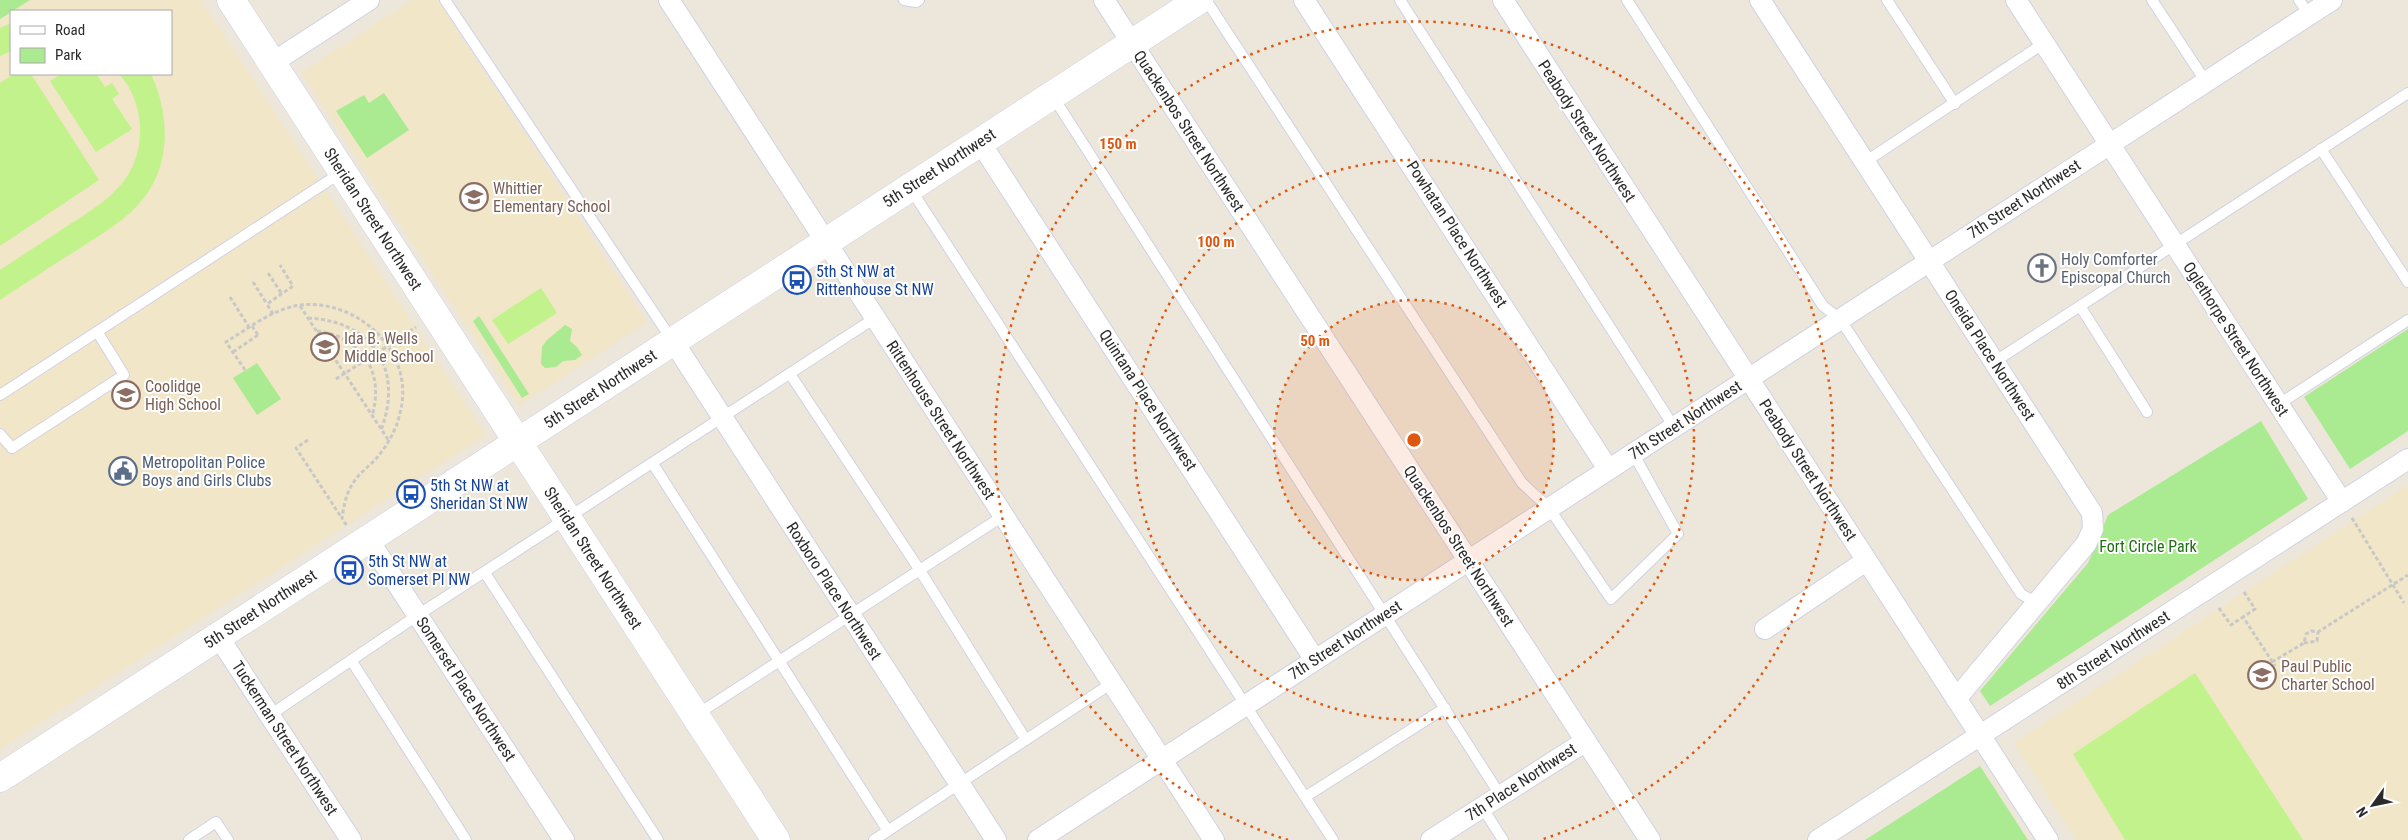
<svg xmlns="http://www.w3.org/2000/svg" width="2408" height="840" font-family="'Roboto Condensed',sans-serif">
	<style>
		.education { fill: #f1e6c7 }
		.green { fill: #aaea90 }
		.pitch { fill: #c1f28b }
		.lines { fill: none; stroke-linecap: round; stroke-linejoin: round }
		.lane-casing { stroke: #cfd2e4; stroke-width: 12 }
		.street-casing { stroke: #cfd2e4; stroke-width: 22 }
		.secondary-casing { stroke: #cfd2e4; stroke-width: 29 }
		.path { stroke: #c8c8c8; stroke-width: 3; stroke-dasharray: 4 2.5; stroke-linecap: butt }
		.lane { stroke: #fff; stroke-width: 10 }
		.street { stroke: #fff; stroke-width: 20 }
		.secondary { stroke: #fff; stroke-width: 28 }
		.ring { fill: none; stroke: #de570e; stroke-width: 2.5; stroke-dasharray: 2.5 5 }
		.labels { text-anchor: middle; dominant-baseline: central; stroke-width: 4; stroke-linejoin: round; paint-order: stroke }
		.street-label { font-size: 16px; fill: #2a2a2a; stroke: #fff }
		.education-label { font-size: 16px; fill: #785e54; stroke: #fff; text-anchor: start }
		.worship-label { font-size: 16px; fill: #5b616d; stroke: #fff; text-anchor: start }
		.transit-label { font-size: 16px; fill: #164399; stroke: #fff; text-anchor: start }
		.service-label { font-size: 16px; fill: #4e5e75; stroke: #fff; text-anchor: start }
		.park-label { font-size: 16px; fill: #206e12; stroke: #fff }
		.centre { fill: #de570e; stroke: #fff; stroke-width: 2.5 }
		.ring-label { font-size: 15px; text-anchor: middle; font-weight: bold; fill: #de570e; stroke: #fff; stroke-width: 4; stroke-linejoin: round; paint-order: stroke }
	</style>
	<rect width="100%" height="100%" fill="#ede6da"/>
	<path class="education" d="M30,0H201L486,435L0,749V19L11,12V74H171V11H13Z
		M412,0H437L647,322L519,406L301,73Z
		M2408,485V840H2076L2014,743Z"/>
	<path class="green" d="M0,0H30L0,19Z
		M384,93L409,130L367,158L336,111L364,95L369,103Z
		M479,316L529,394L522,398L473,321Z
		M565,325L572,329L570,341L577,347L582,355L575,360L563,361L556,367L545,368L541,364L542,347L547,340Z
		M2408,329V431L2350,469L2304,397Z
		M257,363L281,399L257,415L233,378Z
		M2261,421L2308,499L1990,706L1980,691L2088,563L2108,515Z
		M1980,766L2028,840H1865Z"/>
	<path class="pitch" d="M11,23V51L0,56V28Z
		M14,74H31L99,180L0,246V83Z
		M61,74H96L105,87L112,83L119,94L112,99L132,129L96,152L50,81Z
		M119,74H151C171,117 172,172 135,208C118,225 97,237 77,250C51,266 26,283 0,300V270C21,256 43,242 64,228C105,202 142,181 140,126C139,107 132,88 119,74Z
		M541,288L557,313L508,344L492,320Z
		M2195,673L2303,840H2125L2073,754Z"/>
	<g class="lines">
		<defs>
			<path id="lane" d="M445,0L672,340
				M904,0L916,2L919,0
				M1206,0L1522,483L1549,508L1611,599L1678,534L1633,453
				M1400,0L1674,427
				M1627,0L1823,306L1840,319L2021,594L2037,603
				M1887,0L1955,104
				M2152,0L2206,82
				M2299,0L2309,15
				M1052,95L1500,795
				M2321,149L2408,282
				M1865,162L2044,43
				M910,188L1333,840
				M2080,306L2147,412
				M1994,362L2408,93
				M790,374L919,569L1026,740
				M0,395L342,172
				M2279,404L2408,320
				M0,434L12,448L124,375L98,333
				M653,464L888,831
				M485,573L658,840
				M351,660L466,840
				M270,715L418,615L875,318
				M696,715L1003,516
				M1305,797L1445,708
				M1482,807L1503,840
				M189,840L216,822L228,840
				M874,840L1112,683"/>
			<path id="street" d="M669,0L1214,840
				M1104,0L1650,840
				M1304,0L1608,469
				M1503,0L2048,840
				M1760,0L2092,513L2093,529L2086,544L1956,699
				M2016,0L2342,502
				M272,63L369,0
				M980,142L1315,660
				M673,341L996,840
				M368,539L564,840
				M1765,629L1866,561
				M218,636L351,840
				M1038,840L2332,0
				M1431,840L1586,741
				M1818,840L2408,459"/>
			<path id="secondary" d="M231,0L776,840
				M0,778L1199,0"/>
		</defs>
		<use href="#lane" class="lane-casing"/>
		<use href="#street" class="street-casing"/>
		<use href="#secondary" class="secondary-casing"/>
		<path class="path" d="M268,273L282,294
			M253,282L267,304
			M230,297L249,327
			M300,306L389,441
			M273,314L267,304L293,286L280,265
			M308,318C373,321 404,370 381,430
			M252,326L258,335
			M317,331C362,337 385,372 372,416
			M233,352L258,335L259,337
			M377,353L416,327
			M365,357L375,350
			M368,362L379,354
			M245,370L226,342C249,328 274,308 301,305C359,299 416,353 400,413C396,431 387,446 375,460C369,466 361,472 356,479C347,490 344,504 342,518L347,526
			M336,379L367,359
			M308,440L296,448L341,517
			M2352,518L2404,603
			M2244,592L2255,609L2243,617L2275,666
			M2219,608L2231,625L2243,617
			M2304,643L2317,641L2318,632
			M2272,662L2304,643L2306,634L2311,631L2318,632L2408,575"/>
		<use href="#lane" class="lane"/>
		<use href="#street" class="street"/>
		<use href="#secondary" class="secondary"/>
	</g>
	<circle cx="1414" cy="440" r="140" fill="#de570e" fill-opacity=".12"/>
	<g class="ring">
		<circle cx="1414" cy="440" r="140"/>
		<circle cx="1414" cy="440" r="280"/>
		<path d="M1288 840A419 419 0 1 1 1540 840"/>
	</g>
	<defs>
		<symbol id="school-ring" viewBox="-11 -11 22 22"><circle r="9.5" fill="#fff" stroke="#8d6e63" stroke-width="1.5"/><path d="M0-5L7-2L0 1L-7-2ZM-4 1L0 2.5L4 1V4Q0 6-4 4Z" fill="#8d6e63"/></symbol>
		<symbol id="church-ring" viewBox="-11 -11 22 22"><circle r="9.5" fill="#fff" stroke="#6b7280" stroke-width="1.5"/><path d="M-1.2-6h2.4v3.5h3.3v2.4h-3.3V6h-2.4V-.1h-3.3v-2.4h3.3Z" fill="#6b7280"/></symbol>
		<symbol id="bus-ring" viewBox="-11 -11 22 22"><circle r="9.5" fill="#fff" stroke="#1a4fb4" stroke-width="1.5"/><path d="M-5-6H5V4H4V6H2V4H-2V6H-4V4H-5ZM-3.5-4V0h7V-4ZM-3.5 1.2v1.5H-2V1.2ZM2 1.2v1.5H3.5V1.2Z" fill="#1a4fb4"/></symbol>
		<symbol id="civic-ring" viewBox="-11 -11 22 22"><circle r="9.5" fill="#fff" stroke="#5c6f8a" stroke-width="1.5"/><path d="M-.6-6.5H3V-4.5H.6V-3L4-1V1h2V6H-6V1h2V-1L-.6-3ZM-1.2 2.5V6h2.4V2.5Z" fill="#5c6f8a"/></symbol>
	</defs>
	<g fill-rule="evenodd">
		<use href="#school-ring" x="458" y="181" width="32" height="32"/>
		<use href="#church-ring" x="2026" y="252" width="32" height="32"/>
		<use href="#bus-ring" x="781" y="264" width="32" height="32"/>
		<use href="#school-ring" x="309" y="331" width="32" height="32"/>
		<use href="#school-ring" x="110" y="379" width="32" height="32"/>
		<use href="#civic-ring" x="107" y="455" width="32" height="32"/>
		<use href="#bus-ring" x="395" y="478" width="32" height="32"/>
		<use href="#bus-ring" x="333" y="554" width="32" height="32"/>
		<use href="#school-ring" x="2246" y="659" width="32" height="32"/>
	</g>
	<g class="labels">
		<g class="street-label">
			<text transform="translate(1189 131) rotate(57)">Quackenbos Street Northwest</text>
			<text transform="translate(1587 131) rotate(57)">Peabody Street Northwest</text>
			<text transform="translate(939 168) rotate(-33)">5th Street Northwest</text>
			<text transform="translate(2024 199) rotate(-33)">7th Street Northwest</text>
			<text transform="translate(373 219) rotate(57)">Sheridan Street Northwest</text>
			<text transform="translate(1457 234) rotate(57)">Powhatan Place Northwest</text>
			<text transform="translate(2236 339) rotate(57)">Oglethorpe Street Northwest</text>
			<text transform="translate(1990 355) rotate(57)">Oneida Place Northwest</text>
			<text transform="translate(600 389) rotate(-33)">5th Street Northwest</text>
			<text transform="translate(1148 400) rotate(57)">Quintana Place Northwest</text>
			<text transform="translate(941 420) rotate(57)">Rittenhouse Street Northwest</text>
			<text transform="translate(1685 420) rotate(-33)">7th Street Northwest</text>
			<text transform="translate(1808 470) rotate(57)">Peabody Street Northwest</text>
			<text transform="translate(1459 546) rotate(57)">Quackenbos Street Northwest</text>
			<text transform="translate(593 558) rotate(57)">Sheridan Street Northwest</text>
			<text transform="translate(834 591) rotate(57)">Roxboro Place Northwest</text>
			<text transform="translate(260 609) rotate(-33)">5th Street Northwest</text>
			<text transform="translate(1345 640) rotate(-33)">7th Street Northwest</text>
			<text transform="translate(2113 650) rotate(-33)">8th Street Northwest</text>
			<text transform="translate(466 689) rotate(57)">Somerset Place Northwest</text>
			<text transform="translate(285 738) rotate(57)">Tuckerman Street Northwest</text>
			<text transform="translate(1521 782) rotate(-33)">7th Place Northwest</text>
		</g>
		<g class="education-label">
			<text x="493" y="188">Whittier<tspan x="493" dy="18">Elementary School</tspan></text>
			<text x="344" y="338">Ida B. Wells<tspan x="344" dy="18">Middle School</tspan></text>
			<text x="145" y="386">Coolidge<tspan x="145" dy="18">High School</tspan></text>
			<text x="2281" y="666">Paul Public<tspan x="2281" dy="18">Charter School</tspan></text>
		</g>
		<g class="worship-label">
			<text x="2061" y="259">Holy Comforter<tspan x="2061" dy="18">Episcopal Church</tspan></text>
		</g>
		<g class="transit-label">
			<text x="816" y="271">5th St NW at<tspan x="816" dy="18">Rittenhouse St NW</tspan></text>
			<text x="430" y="485">5th St NW at<tspan x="430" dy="18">Sheridan St NW</tspan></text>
			<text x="368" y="561">5th St NW at<tspan x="368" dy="18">Somerset Pl NW</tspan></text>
		</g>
		<g class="service-label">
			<text x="142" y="462">Metropolitan Police<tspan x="142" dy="18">Boys and Girls Clubs</tspan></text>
		</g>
		<g class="park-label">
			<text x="2148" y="546">Fort Circle Park</text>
		</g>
	</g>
	<circle cx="1414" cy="440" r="8" class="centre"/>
	<g class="ring-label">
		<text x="1118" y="149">150 m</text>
		<text x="1216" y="247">100 m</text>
		<text x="1315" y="346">50 m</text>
	</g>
	<rect x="10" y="10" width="162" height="65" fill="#ffffff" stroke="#aaaaaa"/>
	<rect x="20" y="26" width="25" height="8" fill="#ffffff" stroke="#aaaaaa"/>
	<text x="55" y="35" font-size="15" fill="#2a2a2a">Road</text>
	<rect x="20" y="48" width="25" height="15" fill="#aaea90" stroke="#aaaaaa"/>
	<text x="55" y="60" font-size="15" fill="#2a2a2a">Park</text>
	<g transform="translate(2373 805) rotate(237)" stroke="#ffffff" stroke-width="4" paint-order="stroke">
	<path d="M0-4L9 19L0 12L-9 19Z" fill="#2a2a2a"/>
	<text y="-8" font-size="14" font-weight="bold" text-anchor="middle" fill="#2a2a2a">N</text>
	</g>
</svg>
